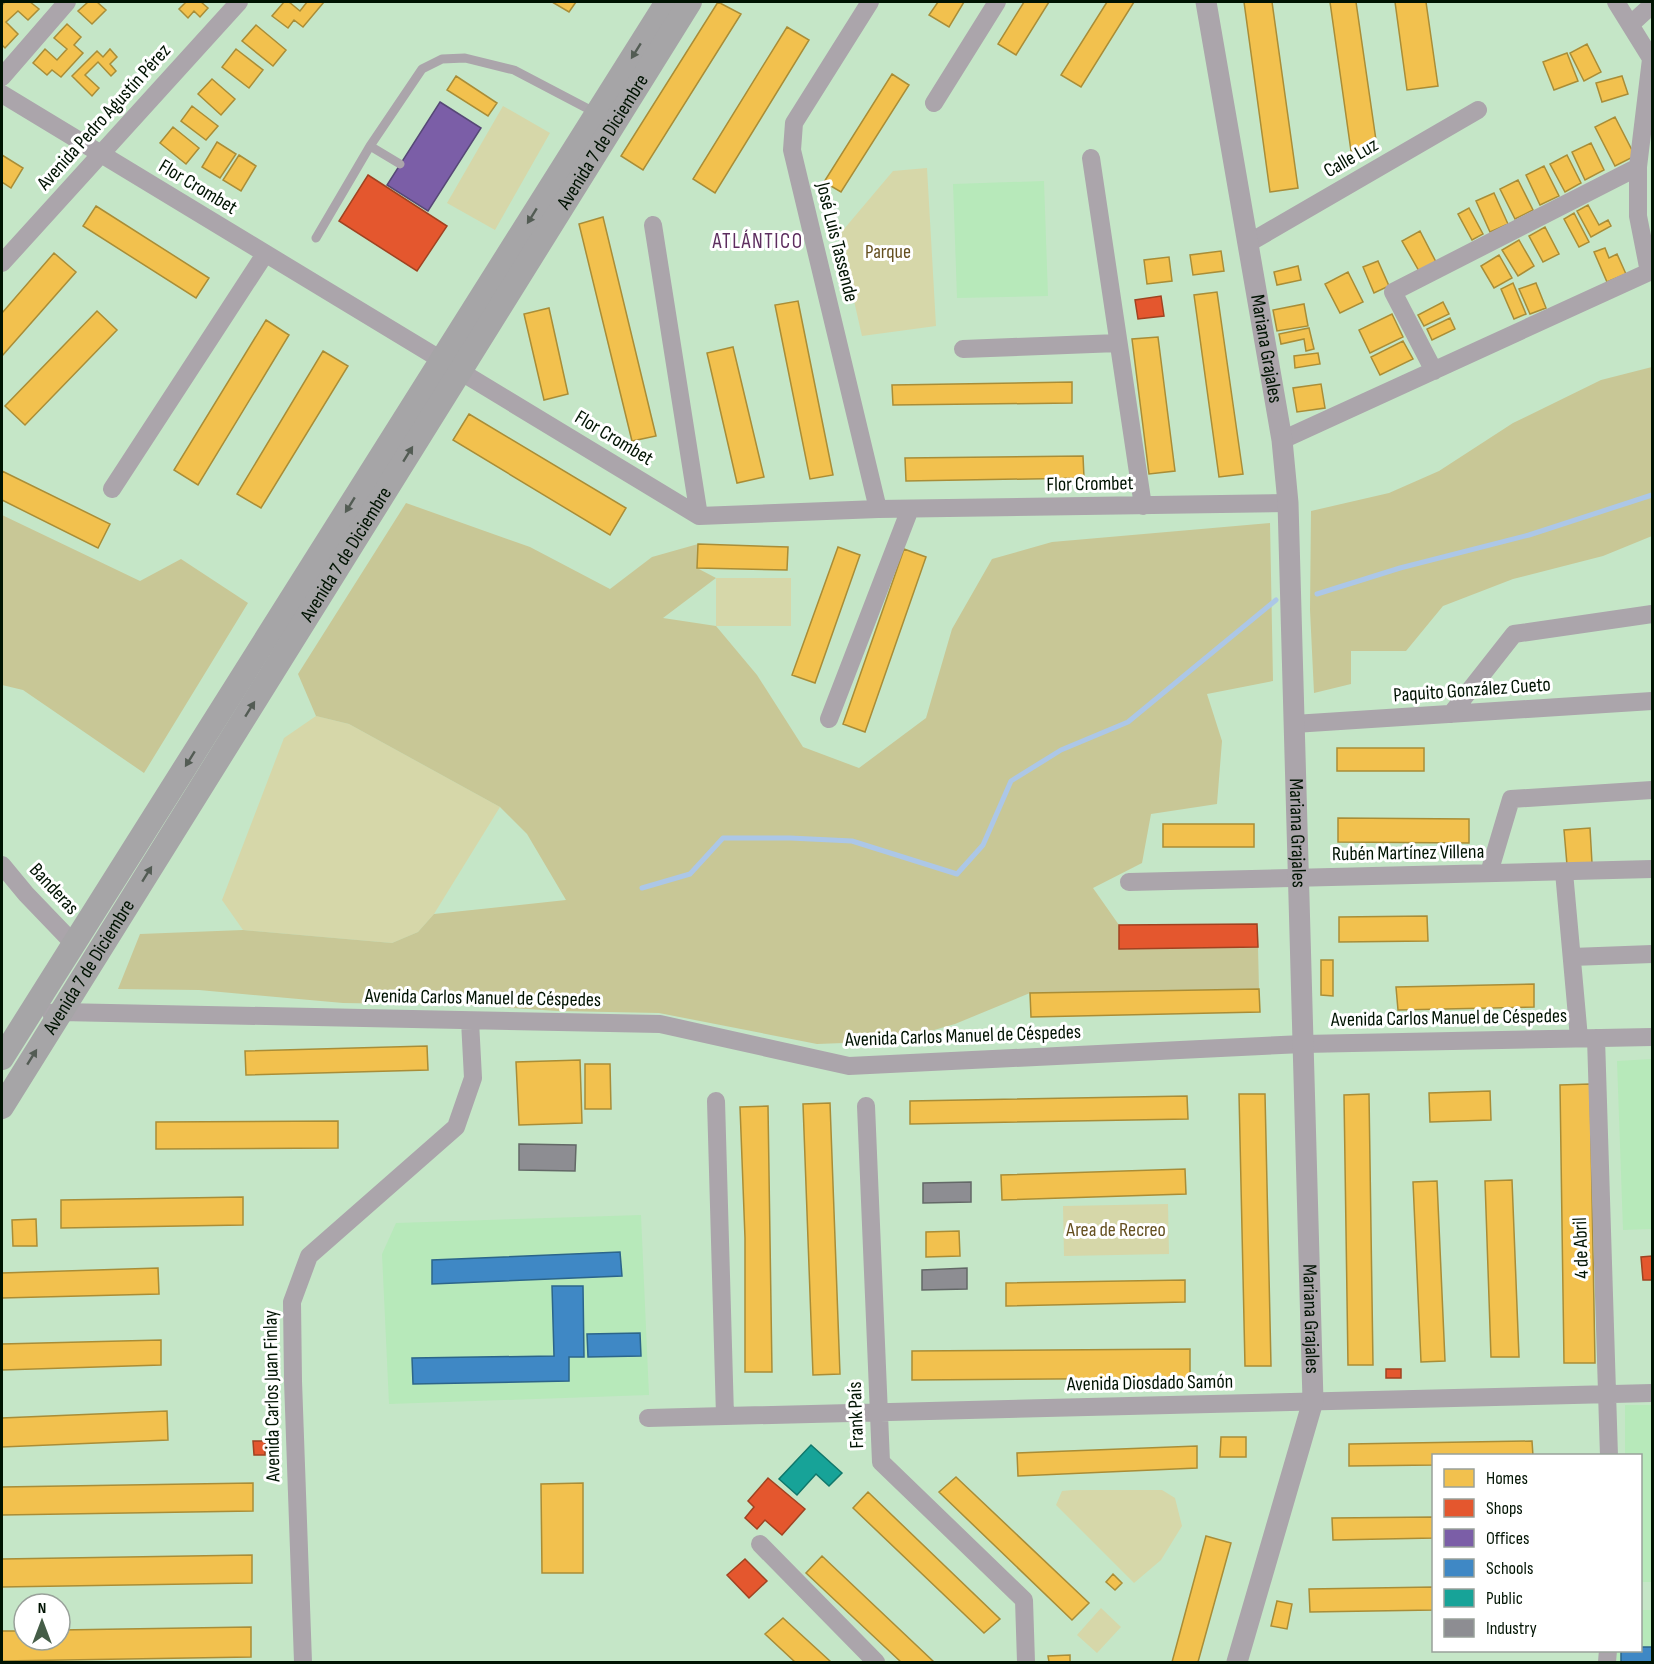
<svg xmlns="http://www.w3.org/2000/svg" width="1654" height="1664" font-family="'Sofia Sans Condensed',sans-serif">
	<style>
		.built { fill: #b7e9ba }
		.green { fill: #d6d7a9 }
		.forest { fill: #c8c796 }
		.homes { fill: #f2c14e; stroke: #a98d37; stroke-width: 1.5 }
		.shops { fill: #e4572e; stroke: #a04321; stroke-width: 1.5 }
		.offices { fill: #7b5ea7; stroke: #564876; stroke-width: 1.5 }
		.schools { fill: #3f88c5; stroke: #2c658a; stroke-width: 1.5 }
		.public { fill: #17a398; stroke: #10786b; stroke-width: 1.5 }
		.industry { fill: #8d8d92; stroke: #636867; stroke-width: 1.5 }
		.lines { fill: none; stroke-linecap: round; stroke-linejoin: round }
		.stream { stroke: #acc7e7; stroke-width: 5 }
		.service { stroke: #aba5ab; stroke-width: 9 }
		.minor { stroke: #aba5ab; stroke-width: 18 }
		.tertiary { stroke: #aba5ab; stroke-width: 21 }
		.secondary { stroke: #a6a5a7; stroke-width: 24 }
		.oneway { fill: #535c54 }
		.labels { text-anchor: middle; dominant-baseline: central; stroke-width: 6; stroke-linejoin: round; paint-order: stroke }
		.street-label { font-size: 20px; fill: #001302; stroke: #fff }
		.park-label { font-size: 20px; fill: #655020; stroke: #fff }
		.neighbourhood-label { font-size: 21px; letter-spacing: 1.5px; fill: #5d2d5f; stroke: #fff }
	</style>
	<rect width="100%" height="100%" fill="#c5e6c7"/>
	<path class="built" d="M1044,181L1048,296L957,298L953,184Z
		M1652,1059V1229L1623,1230L1617,1061Z
		M641,1215L649,1395L389,1404L382,1254L396,1223Z
		M1625,1405H1652V1582H1641L1640,1456L1625,1455Z
		M1641,1610H1652V1662H1616V1651L1640,1650Z"/>
	<path class="green" d="M503,106L550,133L495,230L447,203Z
		M927,168L936,326L862,336L839,235L893,171Z
		M716,578H791V626H716Z
		M316,716L349,724L500,807L434,914L418,932L392,943L243,930L222,900L284,738Z
		M1168,1204L1169,1254L1064,1256L1063,1206Z
		M1072,1490H1162L1175,1498L1182,1526L1161,1560L1134,1583L1056,1505L1062,1491Z
		M1101,1608L1121,1627L1097,1653L1077,1635Z"/>
	<path class="forest" d="M1652,367V536L1603,556L1513,579L1443,606L1406,651H1351V684L1314,693L1310,610L1311,511L1389,493L1439,471L1513,423L1601,380Z
		M406,503L530,547L610,589L652,557L698,544L697,568L716,578L663,618L716,626L757,675L803,747L859,768L926,718L952,629L992,559L1052,542L1270,523L1273,681L1207,694L1222,741L1217,804L1151,814L1142,863L1093,888L1119,925V949L1258,947L1259,989L1030,993L955,1024L896,1041L817,1044L659,1013L558,1011L467,1005L343,1003L199,990L118,989L140,934L243,930L392,943L418,932L434,914L566,900L527,834L500,807L349,724L316,716L298,674Z
		M2,515L140,581L181,559L248,603L144,773L23,690L2,685Z"/>
	<path class="homes" d="M5,2H30L39,9L28,20L18,11L6,22L18,34L5,48L2,45V5Z
		M88,2H97L106,10L92,24L78,11Z
		M184,2H201L208,8L200,17L194,11L188,18L179,9L185,3Z
		M284,2H289L300,11L307,2H324L303,27L294,20L288,28L272,16Z
		M552,2H576L569,12Z
		M718,2L741,14L643,170L621,156Z
		M938,2H964L949,27L929,15Z
		M1024,2H1049L1016,55L998,44Z
		M1107,2H1134L1081,87L1061,75Z
		M1244,2H1272L1298,188L1270,192Z
		M1330,2H1356L1377,147L1351,151Z
		M1395,2H1426L1438,86L1407,90Z
		M67,24L81,37L74,45L83,53L61,77L52,70L47,75L33,63L45,49L57,60L67,49L54,38Z
		M256,25L286,50L273,66L242,41Z
		M787,27L809,40L715,193L693,179Z
		M1587,44L1601,72L1584,81L1570,53Z
		M110,49L117,57L110,64L116,71L111,76L98,62L85,75L99,88L92,96L72,76L97,51L103,57Z
		M236,49L263,70L249,88L222,67Z
		M1567,53L1578,81L1554,90L1543,62Z
		M892,74L909,85L841,192L824,182Z
		M456,76L497,103L488,116L447,90Z
		M1622,76L1628,94L1602,102L1596,83Z
		M212,79L235,99L221,115L198,94Z
		M192,106L218,126L206,140L181,121Z
		M1615,117L1635,156L1615,166L1595,127Z
		M173,127L199,148L186,164L160,143Z
		M217,142L236,154L220,178L202,167Z
		M1591,143L1604,170L1585,180L1572,152Z
		M2,155L23,168L11,188L2,182Z
		M239,155L256,166L241,191L223,180Z
		M1567,155L1581,183L1565,192L1550,164Z
		M1544,166L1559,196L1540,205L1526,175Z
		M1518,180L1533,210L1515,219L1500,189Z
		M1494,193L1508,224L1490,232L1476,201Z
		M1588,205L1599,225L1608,220L1611,226L1591,237L1577,211Z
		M96,206L209,278L196,298L83,226Z
		M1469,208L1483,234L1472,240L1458,214Z
		M1574,213L1589,242L1579,247L1564,219Z
		M603,217L656,436L632,441L579,224Z
		M1545,227L1559,254L1543,262L1529,236Z
		M1420,231L1436,262L1419,271L1402,241Z
		M1519,240L1534,266L1518,276L1502,250Z
		M1605,248L1609,258L1617,254L1626,274L1607,282L1594,252Z
		M1221,251L1224,271L1193,275L1190,255Z
		M54,253L76,272L2,356V313Z
		M1499,255L1512,278L1494,288L1481,266Z
		M1169,257L1172,281L1147,284L1144,260Z
		M1378,261L1389,286L1374,293L1363,267Z
		M1298,266L1301,280L1277,285L1274,272Z
		M1348,272L1363,302L1340,313L1325,284Z
		M1513,283L1526,314L1514,319L1501,289Z
		M1536,283L1546,308L1530,314L1519,289Z
		M1217,292L1243,474L1219,477L1194,295Z
		M798,301L833,475L810,479L775,305Z
		M1443,302L1449,314L1424,326L1418,315Z
		M1304,304L1308,326L1277,331L1273,310Z
		M549,308L568,394L544,400L524,314Z
		M97,311L117,330L25,425L5,406Z
		M1392,314L1403,337L1370,353L1359,330Z
		M1450,318L1455,329L1432,340L1427,329Z
		M266,320L289,335L198,485L174,470Z
		M1309,328L1314,349L1306,351L1304,339L1281,344L1279,334Z
		M1158,337L1175,471L1149,474L1132,339Z
		M1403,341L1413,359L1380,375L1371,357Z
		M733,347L764,477L737,483L707,353Z
		M323,351L348,366L261,508L237,494Z
		M1318,353L1320,364L1295,368L1294,356Z
		M1072,382V403L893,405L892,385Z
		M1321,384L1325,408L1297,412L1293,388Z
		M469,414L626,508L610,535L453,440Z
		M1083,456L1084,478L906,481L905,458Z
		M2,471L110,524L98,548L2,500Z
		M698,544L788,547L787,570L697,568Z
		M838,547L860,555L815,683L792,675Z
		M904,549L926,557L865,732L843,724Z
		M1337,748H1424V771H1337Z
		M1338,818L1469,819V843L1338,842Z
		M1163,824H1254V847H1163Z
		M1590,828L1592,863L1567,865L1564,830Z
		M1427,916L1428,941L1339,942V917Z
		M1321,960H1333V996L1321,995Z
		M1534,984V1007L1398,1010L1396,987Z
		M1259,989L1260,1012L1031,1017L1030,993Z
		M427,1046L428,1070L246,1075L245,1051Z
		M580,1060L582,1123L519,1125L516,1062Z
		M585,1064H610L611,1109H585Z
		M1590,1084L1595,1363H1564L1560,1085Z
		M1490,1091L1491,1120L1430,1122L1429,1093Z
		M1239,1094H1265L1271,1366H1245Z
		M1369,1094L1373,1365H1348L1344,1095Z
		M1187,1096L1188,1119L910,1124V1101Z
		M830,1103L840,1374L813,1375L803,1104Z
		M768,1106L772,1372H745V1238L740,1107Z
		M338,1121V1148L156,1149V1122Z
		M1185,1169L1186,1194L1002,1200L1001,1175Z
		M1512,1180L1519,1357H1491L1485,1181Z
		M1437,1181L1445,1361L1421,1362L1413,1182Z
		M243,1197V1225L61,1228V1200Z
		M36,1219L37,1246H13L12,1220Z
		M959,1231L960,1256L926,1257V1232Z
		M158,1268L159,1294L2,1298V1273Z
		M1185,1280V1302L1006,1306V1283Z
		M161,1340V1365L2,1370V1344Z
		M1190,1349V1378L912,1380V1351Z
		M167,1411L168,1440L2,1447V1418Z
		M1221,1437H1246V1457H1220Z
		M1532,1441L1533,1456H1434V1465L1349,1466V1444Z
		M1197,1446V1468L1018,1476L1017,1453Z
		M956,1477L1089,1603L1072,1620L939,1492Z
		M253,1483V1511L2,1515V1487Z
		M583,1483V1573H542L541,1484Z
		M868,1492L1000,1619L984,1633L853,1508Z
		M1434,1517V1538L1333,1540L1332,1518Z
		M1206,1536L1231,1543L1198,1662H1172Z
		M252,1555V1583L2,1587V1559Z
		M822,1556L934,1662H901L806,1573Z
		M1113,1574L1122,1583L1115,1590L1106,1582Z
		M1434,1587V1610L1310,1612L1309,1589Z
		M1277,1601L1292,1604L1287,1629L1271,1626Z
		M783,1618L831,1662H795L765,1634Z
		M251,1627V1657L2,1661V1631H24V1640H60V1630Z
		M1070,1655V1662H1049L1048,1656Z"/>
	<path class="shops" d="M368,175L447,226L417,271L339,221Z
		M1161,296L1164,316L1138,319L1135,300Z
		M1257,924L1258,947L1119,949V925Z
		M1652,1256V1280H1643L1641,1257Z
		M1386,1369H1401V1378H1386Z
		M253,1441H265V1455H254Z
		M768,1478L805,1509L782,1535L765,1520L757,1529L745,1518L754,1507L748,1501Z
		M745,1559L767,1581L749,1598L727,1575Z"/>
	<path class="offices" d="M440,102L481,128L428,211L387,185Z"/>
	<path class="schools" d="M620,1252L622,1276L432,1284V1260Z
		M552,1286H583L584,1357H569V1381L413,1384L412,1358L554,1356Z
		M640,1333L641,1356L588,1357L587,1334Z
		M1640,1647H1652V1662H1621V1650H1640Z"/>
	<path class="public" d="M811,1445L842,1473L829,1486L816,1474L797,1495L779,1479Z"/>
	<path class="industry" d="M519,1144L576,1145L575,1171L519,1170Z
		M971,1182V1202L923,1203V1183Z
		M967,1268V1289L922,1290V1270Z"/>
	<g class="lines">
		<path class="stream" d="M1317,594L1400,568L1529,535L1652,495
			M642,888L690,874L723,838H790L852,841L957,874L983,845L1011,781L1061,750L1128,722L1276,600"/>
		<path class="service" d="M370,146L400,164
			M316,238L370,146L422,69L442,59L465,58L514,70L596,113"/>
		<path class="minor" d="M870,2L794,123L792,150L878,509
			M1616,2L1652,60
			M1631,24L1652,5
			M2,77L67,2
			M2,94L699,516L878,509L1288,503
			M934,103L997,2
			M1091,158L1143,506
			M653,225L699,516
			M1247,244L1478,110
			M2,263L239,2
			M963,349L1118,343
			M1434,371L1393,292L1638,167
			M1282,440L1649,272L1638,216V167L1651,59
			M112,489L265,254
			M1451,714L1514,634L1652,614
			M829,719L910,509
			M1294,724L1652,701
			M2,865L26,894L74,944
			M1564,872L1579,1038
			M1489,873L1511,799L1652,790
			M1129,882L1652,869
			M1572,957L1652,954
			M51,1013L61,1012L660,1024L849,1066L1303,1044L1652,1037
			M1596,1038L1609,1456
			M716,1101L725,1416
			M866,1106L881,1462L1024,1600L1026,1662
			M648,1418L1652,1393
			M760,1544L876,1662
			M303,1662L293,1381L292,1302L309,1256L456,1127L473,1078L470,1021
			M1607,1662L1608,1650"/>
		<path class="tertiary" id="s1" d="M1206,2L1282,440L1288,503L1313,1401L1237,1662"/>
		<g class="secondary">
			<path d="M2,1058L667,2"/>
			<path id="s2" d="M2,1107L690,2"/>
		</g>
	</g>
	<defs><path id="oneway-solid" d="M-6-.8H1V-3.2L6.5 0L1 3.2V.8H-6Z" transform="scale(1.5)"/></defs>
	<g class="oneway">
		<use href="#oneway-solid" transform="translate(636 51) rotate(122)"/>
		<use href="#oneway-solid" transform="translate(532 216) rotate(122)"/>
		<use href="#oneway-solid" transform="translate(408 454) rotate(-58)"/>
		<use href="#oneway-solid" transform="translate(350 505) rotate(122)"/>
		<use href="#oneway-solid" transform="translate(250 709) rotate(-58)"/>
		<use href="#oneway-solid" transform="translate(190 759) rotate(122)"/>
		<use href="#oneway-solid" transform="translate(147 874) rotate(-58)"/>
		<use href="#oneway-solid" transform="translate(32 1057) rotate(-58)"/>
	</g>
	<g class="labels">
		<g class="street-label">
			<text transform="translate(104 117) rotate(-48)">Avenida Pedro Agustín Pérez</text>
			<text stroke="none"><textPath href="#s2" startOffset="1137">Avenida 7 de Diciembre</textPath></text>
			<text transform="translate(1351 158) rotate(-30)">Calle Luz</text>
			<text transform="translate(198 187) rotate(31)">Flor Crombet</text>
			<text transform="translate(837 242) rotate(76)">José Luis Tassende</text>
			<text stroke="none"><textPath href="#s1" startOffset="352">Mariana Grajales</textPath></text>
			<text transform="translate(614 438) rotate(31)">Flor Crombet</text>
			<text transform="translate(1090 484) rotate(-1)">Flor Crombet</text>
			<text stroke="none"><textPath href="#s2" startOffset="651">Avenida 7 de Diciembre</textPath></text>
			<text transform="translate(1472 690) rotate(-4)">Paquito González Cueto</text>
			<text stroke="none"><textPath href="#s1" startOffset="838">Mariana Grajales</textPath></text>
			<text transform="translate(1408 853) rotate(-1)">Rubén Martínez Villena</text>
			<text transform="translate(54 889) rotate(47)">Banderas</text>
			<text stroke="none"><textPath href="#s2" startOffset="165">Avenida 7 de Diciembre</textPath></text>
			<text transform="translate(483 998) rotate(1)">Avenida Carlos Manuel de Céspedes</text>
			<text transform="translate(1449 1018) rotate(-1)">Avenida Carlos Manuel de Céspedes</text>
			<text transform="translate(963 1036) rotate(-2)">Avenida Carlos Manuel de Céspedes</text>
			<text transform="translate(1581 1248) rotate(-92)">4 de Abril</text>
			<text stroke="none"><textPath href="#s1" startOffset="1324">Mariana Grajales</textPath></text>
			<text transform="translate(1150 1383) rotate(-1)">Avenida Diosdado Samón</text>
			<text transform="translate(272 1396) rotate(-91)">Avenida Carlos Juan Finlay</text>
			<text transform="translate(856 1415) rotate(-92)">Frank País</text>
		</g>
		<g class="park-label">
			<text x="888" y="252">Parque</text>
			<text x="1116" y="1230">Area de Recreo</text>
		</g>
		<g class="neighbourhood-label">
			<text x="758" y="241">ATLÁNTICO</text>
		</g>
	</g>
	<rect width="1654" height="1664" fill="none" stroke="#001302" stroke-width="6"/>
	<rect x="1432" y="1454" width="210" height="198" fill="#ffffff" stroke="#99a19a" stroke-width="1.5"/>
	<rect x="1444" y="1469" width="30" height="18" fill="#f2c14e" stroke="#99a19a" stroke-width="1.5"/>
	<text x="1486" y="1484" font-size="18" fill="#001302">Homes</text>
	<rect x="1444" y="1499" width="30" height="18" fill="#e4572e" stroke="#99a19a" stroke-width="1.5"/>
	<text x="1486" y="1514" font-size="18" fill="#001302">Shops</text>
	<rect x="1444" y="1529" width="30" height="18" fill="#7b5ea7" stroke="#99a19a" stroke-width="1.5"/>
	<text x="1486" y="1544" font-size="18" fill="#001302">Offices</text>
	<rect x="1444" y="1559" width="30" height="18" fill="#3f88c5" stroke="#99a19a" stroke-width="1.5"/>
	<text x="1486" y="1574" font-size="18" fill="#001302">Schools</text>
	<rect x="1444" y="1589" width="30" height="18" fill="#17a398" stroke="#99a19a" stroke-width="1.5"/>
	<text x="1486" y="1604" font-size="18" fill="#001302">Public</text>
	<rect x="1444" y="1619" width="30" height="18" fill="#8d8d92" stroke="#99a19a" stroke-width="1.5"/>
	<text x="1486" y="1634" font-size="18" fill="#001302">Industry</text>
	<g transform="translate(42 1622)"><circle r="28" fill="#ffffff" stroke="#99a19a" stroke-width="1.5"/>
	<path d="M0-4.5L10 22L0 15L-10 22Z" fill="#455d47"/>
	<text y="-9" font-size="16" font-weight="bold" text-anchor="middle" fill="#001302">N</text>
	</g>
</svg>
